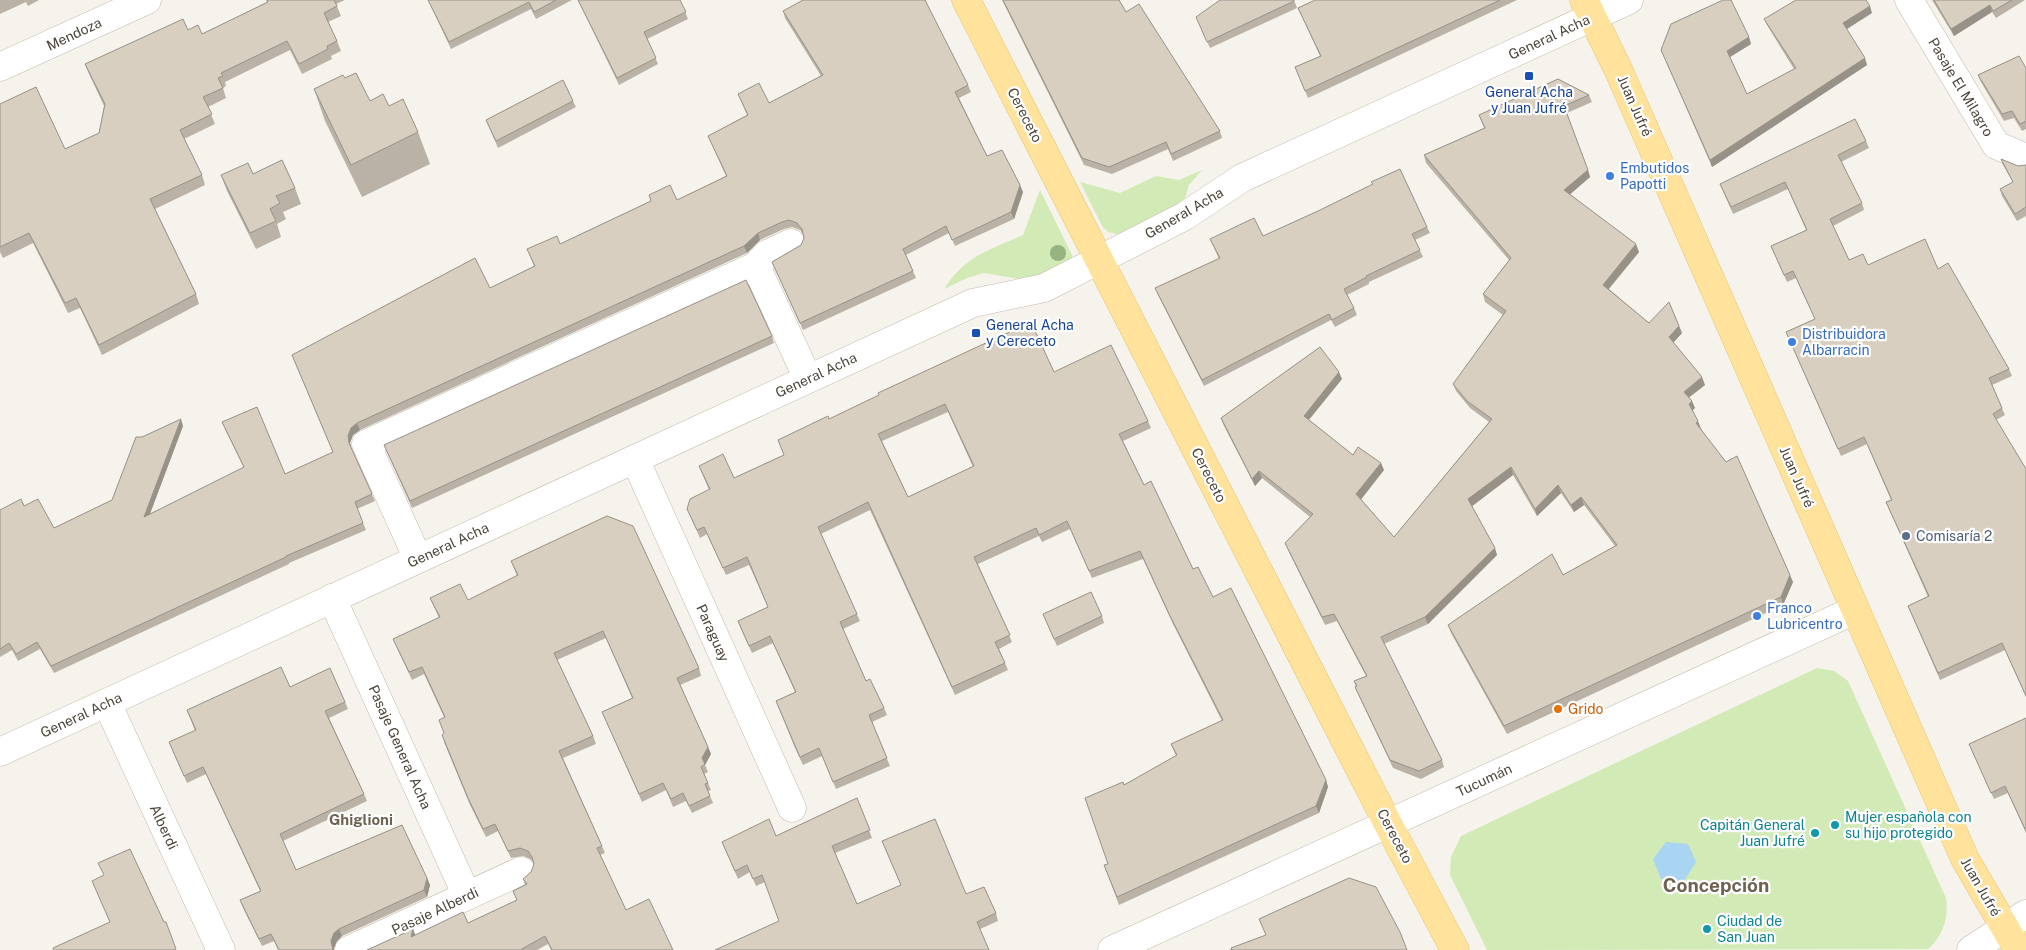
<svg xmlns="http://www.w3.org/2000/svg" width="2026" height="950" font-family="'Public Sans',sans-serif">
	<style>
		.green { fill: #d2eab5 }
		.water { fill: #a9d4f2 }
		.lines { fill: none; stroke-linecap: round; stroke-linejoin: round }
		.minor-casing { stroke: #c2bbae; stroke-width: 29 }
		.major-casing { stroke: #e6c16a; stroke-width: 29 }
		.minor { stroke: #fff; stroke-width: 28 }
		.major { stroke: #ffe39c; stroke-width: 28 }
		.tree { fill: #97b381 }
		.wall { fill: #bab2a6; fill-rule: evenodd }
		.shaded-wall { fill: #979187 }
		.building { fill: #d8cfc1; stroke: #979187; fill-rule: evenodd }
		.transit-dot { fill: #1a4fb4; stroke: #fff; stroke-width: 2 }
		.shop-dot { fill: #3f7fe0; stroke: #fff; stroke-width: 2 }
		.service-dot { fill: #5c6f8a; stroke: #fff; stroke-width: 2 }
		.food-dot { fill: #e8710a; stroke: #fff; stroke-width: 2 }
		.culture-dot { fill: #0f9aa8; stroke: #fff; stroke-width: 2 }
		.labels { text-anchor: middle; dominant-baseline: central; stroke-width: 4.5; stroke-linejoin: round; paint-order: stroke }
		.street-label { font-size: 14px; fill: #4b4439; stroke: #fff }
		.transit-label { font-size: 14px; fill: #164399; stroke: #fff }
		.shop-label { font-size: 14px; fill: #366cbe; stroke: #fff; text-anchor: start }
		.service-label { font-size: 14px; fill: #4e5e75; stroke: #fff; text-anchor: start }
		.food-label { font-size: 14px; fill: #c56008; stroke: #fff; text-anchor: start }
		.culture-label { font-size: 14px; fill: #0d838f; stroke: #fff; text-anchor: start }
		.neighbourhood-label { font-size: 15px; font-weight: bold; fill: #6e6250; stroke: #fff }
		.district-label { font-size: 19px; font-weight: bold; fill: #6e6250; stroke: #fff }
	</style>
	<rect width="100%" height="100%" fill="#f6f3ec"/>
	<g class="green">
		<polygon points="1202,170 1189,185 1184,201 1121,235 1108,232 1102,226 1080,182 1120,193 1156,176 1179,180"/>
		<path d="M1040,190L1072,255V259L1032,278L1020,279L984,273L967,278L944,289C965,256 989,250 1023,235Z"/>
		<path d="M1817,668L1834,671L1848,681L1946,898C1949,918 1943,936 1928,949L1487,950L1450,875L1451,857L1461,836Z"/>
	</g>
	<polygon class="water" points="1666,842 1688,844 1696,862 1684,881 1661,879 1653,859"/>
	<g class="lines">
		<g class="minor-casing">
			<g id="minor">
				<polyline points="1909,0 1996,145 2026,158"/>
				<polyline points="0,67 147,0"/>
				<polyline points="756,266 808,379"/>
				<polyline points="635,459 792,808"/>
				<polyline points="418,559 366,444 756,266 767,254 791,243"/>
				<polyline points="332,598 467,896"/>
				<polyline points="107,703 221,950"/>
				<polyline points="0,752 973,303 1044,288 1185,216 1242,178 1629,0"/>
				<polyline points="349,950 521,871"/>
				<polyline points="1112,950 1855,610"/>
				<polyline points="1971,950 2026,914"/>
			</g>
		</g>
		<g class="major-casing">
			<g id="major">
				<polyline points="966,0 1388,824 1455,950"/>
				<polyline points="1584,0 1618,69 1965,859 2018,950"/>
			</g>
		</g>
		<use href="#minor" class="minor"/>
		<use href="#major" class="major"/>
	</g>
	<circle class="tree" cx="1058" cy="253" r="8"/>
	<g class="wall">
		<polygon points="0,0 39,0 28,6 26,2 0,14"/>
		<polygon points="266,0 345,0 336,4 341,16 328,22 337,41 341,51 331,56 332,59 302,74 290,50 225,82 226,86 223,88 226,98 208,107 215,124 184,139 202,175 205,185 155,209 196,294 199,304 102,355 80,308 68,313 33,243 3,258 0,252 0,104 65,149 99,133 104,106 89,74 85,64 188,30 202,34 267,2"/>
		<polygon points="428,0 572,0 536,19 531,9 451,49"/>
		<polygon points="578,0 680,0 688,19 647,39 658,64 619,85"/>
		<polygon points="1002,0 1119,0 1126,12 1220,131 1222,138 1173,161 1168,149 1112,174 1084,165"/>
		<polygon points="1294,0 1297,8 1210,48 1196,17"/>
		<polygon points="1315,0 1517,0 1308,98 1295,67 1320,56 1298,8"/>
		<polygon points="1932,0 2025,0 1996,18 1992,12 1954,36"/>
		<polygon points="783,11 968,85 971,92 959,98 987,156 1023,192 1014,219 955,246 949,233 906,255 916,278 803,330 772,262 801,245 804,238 803,234 800,230 792,227 784,229 760,240 747,253 360,430 353,435 350,443 351,448 375,501 357,509 366,530 289,563 289,564 54,673 40,649 18,661 12,650 0,657 0,510 24,506 54,528 112,500 183,426 150,514 244,468 225,429 222,422 285,474 333,452 292,355 490,288 534,266 527,249 560,244 651,201 649,195 677,200 726,176 708,136 747,115 738,94 769,103 821,76 785,18"/>
		<polygon points="1872,13 1847,29 1867,65 1712,167 1661,50 1749,37 1751,44 1730,57 1747,94 1794,69 1767,25 1764,19"/>
		<polygon points="2026,68 2026,129 2022,131 2014,118 2004,121 1981,82 1978,75"/>
		<polygon points="345,78 370,101 389,106 418,132 430,164 362,197 325,121 314,89"/>
		<polygon points="1589,95 1592,102 1567,113 1590,177 1570,194 1639,252 1609,289 1649,323 1679,326 1682,333 1673,343 1705,385 1689,397 1695,408 1692,410 1701,429 1793,582 1783,605 1507,734 1451,633 1448,625 1563,575 1615,546 1584,505 1574,512 1561,493 1537,516 1513,475 1472,506 1497,555 1428,624 1384,644 1442,760 1444,767 1421,779 1393,768 1358,694 1355,687 1356,687 1354,681 1366,676 1337,621 1325,625 1288,550 1285,543 1310,517 1262,478 1255,486 1224,426 1221,418 1342,379 1309,420 1353,455 1384,470 1361,499 1394,537 1489,422 1470,408 1456,391 1453,384 1503,315 1485,302 1483,294 1509,260 1426,163 1424,155 1484,128 1479,115"/>
		<polygon points="573,101 576,107 498,148 486,120"/>
		<polygon points="1866,141 1869,148 1841,162 1862,203 1864,210 1833,226 1849,260 1868,265 1938,269 2009,369 2012,376 1992,385 2005,415 1996,420 2026,469 2026,697 2005,650 1940,680 1908,606 1928,597 1889,509 1886,502 1891,500 1867,444 1841,456 1786,332 1815,319 1796,278 1787,282 1771,246 1806,230 1788,189 1733,214 1720,184"/>
		<polygon points="2001,159 2018,166 2026,165 2026,216 2017,221 2002,196 2000,189 2013,182 2003,165"/>
		<polygon points="221,175 295,188 301,204 283,212 286,219 277,224 281,237 256,249 227,191"/>
		<polygon points="1427,227 1430,233 1415,240 1423,257 1369,282 1369,284 1347,295 1354,308 1357,315 1335,327 1331,320 1204,386 1158,295 1155,288 1219,259 1210,239"/>
		<polygon points="772,336 774,343 412,508 384,445"/>
		<path d="M1054,372L1148,421L1151,428L1123,441L1144,485L1193,569L1213,597L1326,780L1328,787L1319,813L1119,905L1104,865L1108,864L1124,785L1176,756L1171,744L1222,721L1173,624L1143,559L1092,578L1070,529L1042,542L1039,536L978,564L1012,642L999,649L1008,670L955,695L870,510L821,534L860,621L843,629L866,681L884,708L887,715L872,722L890,766L836,789L822,756L803,765L795,748L776,701L795,692L773,643L752,653L741,629L738,621L768,607L749,565L726,575L707,534L700,538L687,509L709,490L699,466L734,478L784,455L778,440L829,419ZM948,412L973,467L908,497L882,441Z"/>
		<polygon points="511,561 699,668 701,676 680,685 711,754 705,765 708,772 704,774 711,790 708,791 713,803 692,813 686,801 673,807 666,790 642,802 602,712 632,698 606,638 557,660 593,736 596,744 563,758 602,846 605,853 600,855 626,910 673,950 551,950 548,944 537,950 367,950 413,929 415,935 468,923 517,900 513,891 525,885 523,879 531,872 534,864 533,862 530,859 523,856 511,858 498,831 486,837 470,805 444,742 444,717 424,674 412,680 396,646 393,639 439,618 430,598 468,600 517,576"/>
		<polygon points="1043,614 1102,616 1104,623 1057,646"/>
		<polygon points="290,687 345,702 348,709 329,718 364,794 367,801 283,841 296,870 427,878 430,885 427,897 342,936 337,941 334,948 334,950 278,950 274,941 262,946 243,908 240,900 260,891 206,774 187,783 169,742 195,731 187,710"/>
		<polygon points="2026,718 2026,833 2008,793 1994,799 1969,744"/>
		<polygon points="857,798 872,838 835,853 857,904 901,885 882,841 996,913 998,921 980,929 779,921 765,882 756,886 750,872 738,879 722,842 776,836"/>
	</g>
	<g class="shaded-wall">
		<polygon points="1990,5 1992,12 1954,36 1951,29"/>
		<polygon points="1870,6 1872,13 1845,30 1843,23"/>
		<polygon points="1749,37 1751,44 1730,57 1727,51"/>
		<polygon points="1865,58 1867,65 1712,167 1710,160"/>
		<polygon points="1588,170 1590,177 1567,197 1564,190"/>
		<polygon points="1020,185 1023,192 1014,219 1011,212"/>
		<polygon points="758,233 760,240 747,253 744,246"/>
		<polygon points="1636,244 1639,252 1606,292 1603,285"/>
		<polygon points="1679,326 1682,333 1671,345 1669,337"/>
		<polygon points="1339,372 1342,379 1306,423 1304,416"/>
		<polygon points="1702,377 1705,385 1687,399 1684,392"/>
		<polygon points="1692,401 1695,408 1692,411 1689,404"/>
		<polygon points="181,419 183,426 146,524 144,517"/>
		<polygon points="1698,421 1701,429 1699,430 1696,423"/>
		<polygon points="357,423 360,430 353,435 350,443 352,450 349,443 348,436 351,428"/>
		<polygon points="1381,463 1384,470 1359,502 1356,494"/>
		<polygon points="1511,467 1513,475 1471,507 1468,499"/>
		<polygon points="1259,471 1262,478 1255,486 1252,479"/>
		<polygon points="1558,485 1561,493 1537,516 1535,509"/>
		<polygon points="1581,497 1584,505 1574,512 1571,505"/>
		<polygon points="1495,548 1497,555 1428,624 1425,617"/>
		<polygon points="1790,575 1793,582 1783,605 1781,597"/>
		<polygon points="708,747 711,754 705,765 702,758"/>
		<polygon points="1326,780 1328,787 1319,813 1316,806"/>
		<polygon points="427,878 430,885 427,897 424,890"/>
		<polygon points="339,929 342,936 337,941 334,948 334,950 333,950 331,941 334,933"/>
		<polygon points="413,929 416,937 411,937"/>
	</g>
	<g class="building">
		<polygon points="267,0 334,0 337,6 324,13 337,41 327,46 328,49 299,64 287,41 221,73 223,76 218,78 223,88 203,97 212,114 180,130 202,175 150,199 196,294 99,345 76,298 65,303 29,233 0,247 0,104 36,87 65,149 99,133 105,104 85,64 183,19 188,30 198,25 202,34 268,2"/>
		<polygon points="428,0 556,0 534,12 529,2 449,42"/>
		<polygon points="578,0 680,0 686,12 644,32 656,58 617,78"/>
		<polygon points="803,0 925,0 968,85 955,92 987,156 1002,150 1020,185 1011,212 952,240 946,226 903,249 913,271 800,323 772,262 801,245 804,238 802,229 797,223 789,220 782,222 758,233 744,246 357,423 351,428 348,436 349,443 372,494 355,502 363,523 286,556 286,557 51,666 37,642 16,654 9,643 0,649 0,510 21,499 24,506 38,499 54,528 112,500 136,437 142,437 181,419 144,517 244,467 222,422 257,407 285,474 333,452 292,355 475,258 490,288 535,266 527,249 557,236 560,244 651,201 649,195 670,185 677,200 727,176 708,136 748,115 738,94 759,83 769,103 823,75 783,11"/>
		<polygon points="1003,0 1119,0 1126,12 1139,4 1220,131 1171,154 1166,142 1109,167 1082,158"/>
		<polygon points="1220,0 1294,0 1294,1 1207,42 1196,17"/>
		<polygon points="1315,0 1500,0 1305,91 1295,67 1321,56 1298,8"/>
		<polygon points="1723,0 1731,0 1749,37 1727,51 1747,94 1796,68 1764,19 1796,0 1866,0 1870,6 1843,23 1865,58 1710,160 1661,50 1671,24"/>
		<polygon points="1934,0 2012,0 1993,11 1990,5 1951,29"/>
		<polygon points="2019,56 2026,68 2026,121 2020,124 2012,111 2002,114 1978,75"/>
		<polygon points="356,73 370,101 383,94 389,106 403,99 418,132 351,165 314,89 343,75 345,78"/>
		<polygon points="1558,79 1589,95 1564,106 1588,170 1564,190 1636,244 1603,285 1649,323 1669,302 1679,326 1669,337 1702,377 1684,392 1692,401 1689,404 1698,421 1696,423 1726,462 1737,456 1790,575 1781,597 1504,726 1448,625 1552,554 1563,575 1617,545 1581,497 1571,505 1558,485 1535,509 1511,467 1468,499 1495,548 1425,617 1381,637 1442,760 1419,771 1390,760 1355,687 1357,686 1354,681 1367,676 1334,614 1322,617 1285,543 1313,514 1259,471 1252,479 1221,418 1320,347 1339,372 1304,416 1353,455 1358,447 1381,463 1356,494 1394,537 1492,419 1467,401 1453,384 1506,311 1483,294 1511,258 1424,155 1485,128 1479,115"/>
		<polygon points="563,80 573,101 496,141 486,120"/>
		<polygon points="1855,119 1866,141 1838,155 1862,203 1830,219 1849,260 1863,254 1868,265 1925,239 1938,269 1948,263 2009,369 1989,378 2002,408 1993,414 2026,469 2026,696 2002,643 1938,673 1908,606 1929,596 1886,502 1892,500 1864,437 1838,449 1786,332 1815,319 1793,271 1784,275 1771,246 1807,230 1785,182 1731,207 1720,184"/>
		<polygon points="2001,159 2018,166 2026,165 2026,207 2015,214 2000,189 2013,182"/>
		<polygon points="282,160 295,188 276,196 280,203 270,209 276,221 250,233 221,175 248,163 253,174"/>
		<polygon points="1400,169 1427,227 1412,234 1420,250 1366,276 1367,277 1344,289 1354,308 1332,320 1329,314 1202,380 1155,288 1220,258 1210,239 1254,218 1263,236 1318,211 1373,184 1371,182"/>
		<polygon points="746,280 772,336 410,501 384,445"/>
		<path d="M1031,322L1054,372L1111,345L1148,421L1119,434L1144,485L1151,481L1193,569L1198,567L1213,597L1231,588L1326,780L1316,806L1117,897L1104,865L1108,864L1085,798L1123,782L1124,785L1177,755L1171,744L1223,720L1170,616L1140,551L1089,571L1067,521L1039,535L1036,528L974,557L1010,635L995,642L1005,663L952,687L868,502L818,527L857,614L840,622L866,681L870,679L884,708L869,715L887,758L833,782L819,748L800,757L793,741L776,701L796,692L770,636L749,646L738,621L768,607L747,557L723,568L704,527L697,530L687,509L690,499L710,489L699,466L723,454L734,478L784,455L778,440L828,416L829,419L879,395L878,393ZM945,404L974,466L908,497L878,434Z"/>
		<polygon points="607,516 633,526 699,668 677,678 708,747 702,758 705,764 701,767 708,783 705,784 710,796 689,806 683,793 671,799 663,783 639,794 602,712 633,698 603,631 554,653 593,736 559,751 602,846 597,848 626,910 649,899 673,950 552,950 545,936 520,950 367,950 413,929 411,937 463,912 468,923 517,900 513,891 527,884 523,879 531,872 534,864 532,857 528,851 520,848 508,851 495,824 483,829 468,798 442,735 444,733 439,720 445,717 422,667 409,672 393,639 440,617 430,598 460,584 468,600 518,575 511,561"/>
		<polygon points="1091,592 1102,616 1054,639 1043,614"/>
		<polygon points="281,667 290,687 330,668 345,702 325,711 364,794 280,834 296,870 402,825 427,878 424,890 339,929 334,933 331,941 333,950 279,950 271,934 259,939 240,900 261,891 203,767 184,776 169,742 196,730 187,710"/>
		<polygon points="2026,718 2026,831 2005,786 1991,793 1969,744"/>
		<polygon points="857,798 870,830 832,846 857,904 901,885 882,841 935,819 966,894 984,887 996,913 977,922 989,950 715,950 779,921 762,875 753,879 747,865 735,871 722,842 769,819 776,836"/>
		<polygon points="130,849 164,922 166,922 176,949 172,950 54,950 53,948 110,922 92,881 104,875 98,863"/>
		<polygon points="1349,878 1376,887 1400,932 1407,950 1230,950 1232,949 1231,948 1266,935 1259,919"/>
	</g>
	<g class="transit-dot">
		<rect x="1524" y="71" width="10" height="10" rx="2.5"/>
		<rect x="971" y="328" width="10" height="10" rx="2.5"/>
	</g>
	<g class="shop-dot">
		<circle cx="1610" cy="176" r="5"/>
		<circle cx="1792" cy="342" r="5"/>
		<circle cx="1757" cy="616" r="5"/>
	</g>
	<circle class="service-dot" cx="1906" cy="536" r="5"/>
	<circle class="food-dot" cx="1558" cy="709" r="5"/>
	<g class="culture-dot">
		<circle cx="1835" cy="825" r="5"/>
		<circle cx="1815" cy="833" r="5"/>
		<circle cx="1707" cy="929" r="5"/>
	</g>
	<g class="labels">
		<g class="street-label">
			<text transform="translate(74 34) rotate(-25)">Mendoza</text>
			<text transform="translate(1549 37) rotate(-25)">General Acha</text>
			<text transform="translate(1961 87) rotate(59)">Pasaje El Milagro</text>
			<text transform="translate(1635 106) rotate(66)">Juan Jufré</text>
			<text transform="translate(1025 115) rotate(63)">Cereceto</text>
			<text transform="translate(1184 213) rotate(-30)">General Acha</text>
			<text transform="translate(816 375) rotate(-25)">General Acha</text>
			<text transform="translate(1209 475) rotate(63)">Cereceto</text>
			<text transform="translate(1797 477) rotate(66)">Juan Jufré</text>
			<text transform="translate(448 545) rotate(-25)">General Acha</text>
			<text transform="translate(713 633) rotate(66)">Paraguay</text>
			<text transform="translate(81 715) rotate(-25)">General Acha</text>
			<text transform="translate(400 747) rotate(66)">Pasaje General Acha</text>
			<text transform="translate(1484 780) rotate(-25)">Tucumán</text>
			<text transform="translate(164 827) rotate(65)">Alberdi</text>
			<text transform="translate(1395 836) rotate(62)">Cereceto</text>
			<text transform="translate(1981 887) rotate(60)">Juan Jufré</text>
			<text transform="translate(435 911) rotate(-25)">Pasaje Alberdi</text>
		</g>
		<g class="transit-label">
			<text x="1529" y="92">General Acha<tspan x="1529" dy="16">y Juan Jufré</tspan></text>
			<text x="986" y="325" text-anchor="start">General Acha<tspan x="986" dy="16">y Cereceto</tspan></text>
		</g>
		<g class="shop-label">
			<text x="1620" y="168">Embutidos<tspan x="1620" dy="16">Papotti</tspan></text>
			<text x="1802" y="334">Distribuidora<tspan x="1802" dy="16">Albarracin</tspan></text>
			<text x="1767" y="608">Franco<tspan x="1767" dy="16">Lubricentro</tspan></text>
		</g>
		<g class="service-label">
			<text x="1916" y="536">Comisaría 2</text>
		</g>
		<g class="food-label">
			<text x="1568" y="709">Grido</text>
		</g>
		<g class="culture-label">
			<text x="1845" y="817">Mujer española con<tspan x="1845" dy="16">su hijo protegido</tspan></text>
			<text x="1805" y="825" text-anchor="end">Capitán General<tspan x="1805" dy="16">Juan Jufré</tspan></text>
			<text x="1717" y="921">Ciudad de<tspan x="1717" dy="16">San Juan</tspan></text>
		</g>
		<g class="neighbourhood-label">
			<text x="361" y="819">Ghiglioni</text>
		</g>
		<g class="district-label">
			<text x="1716" y="885">Concepción</text>
		</g>
	</g>
</svg>
